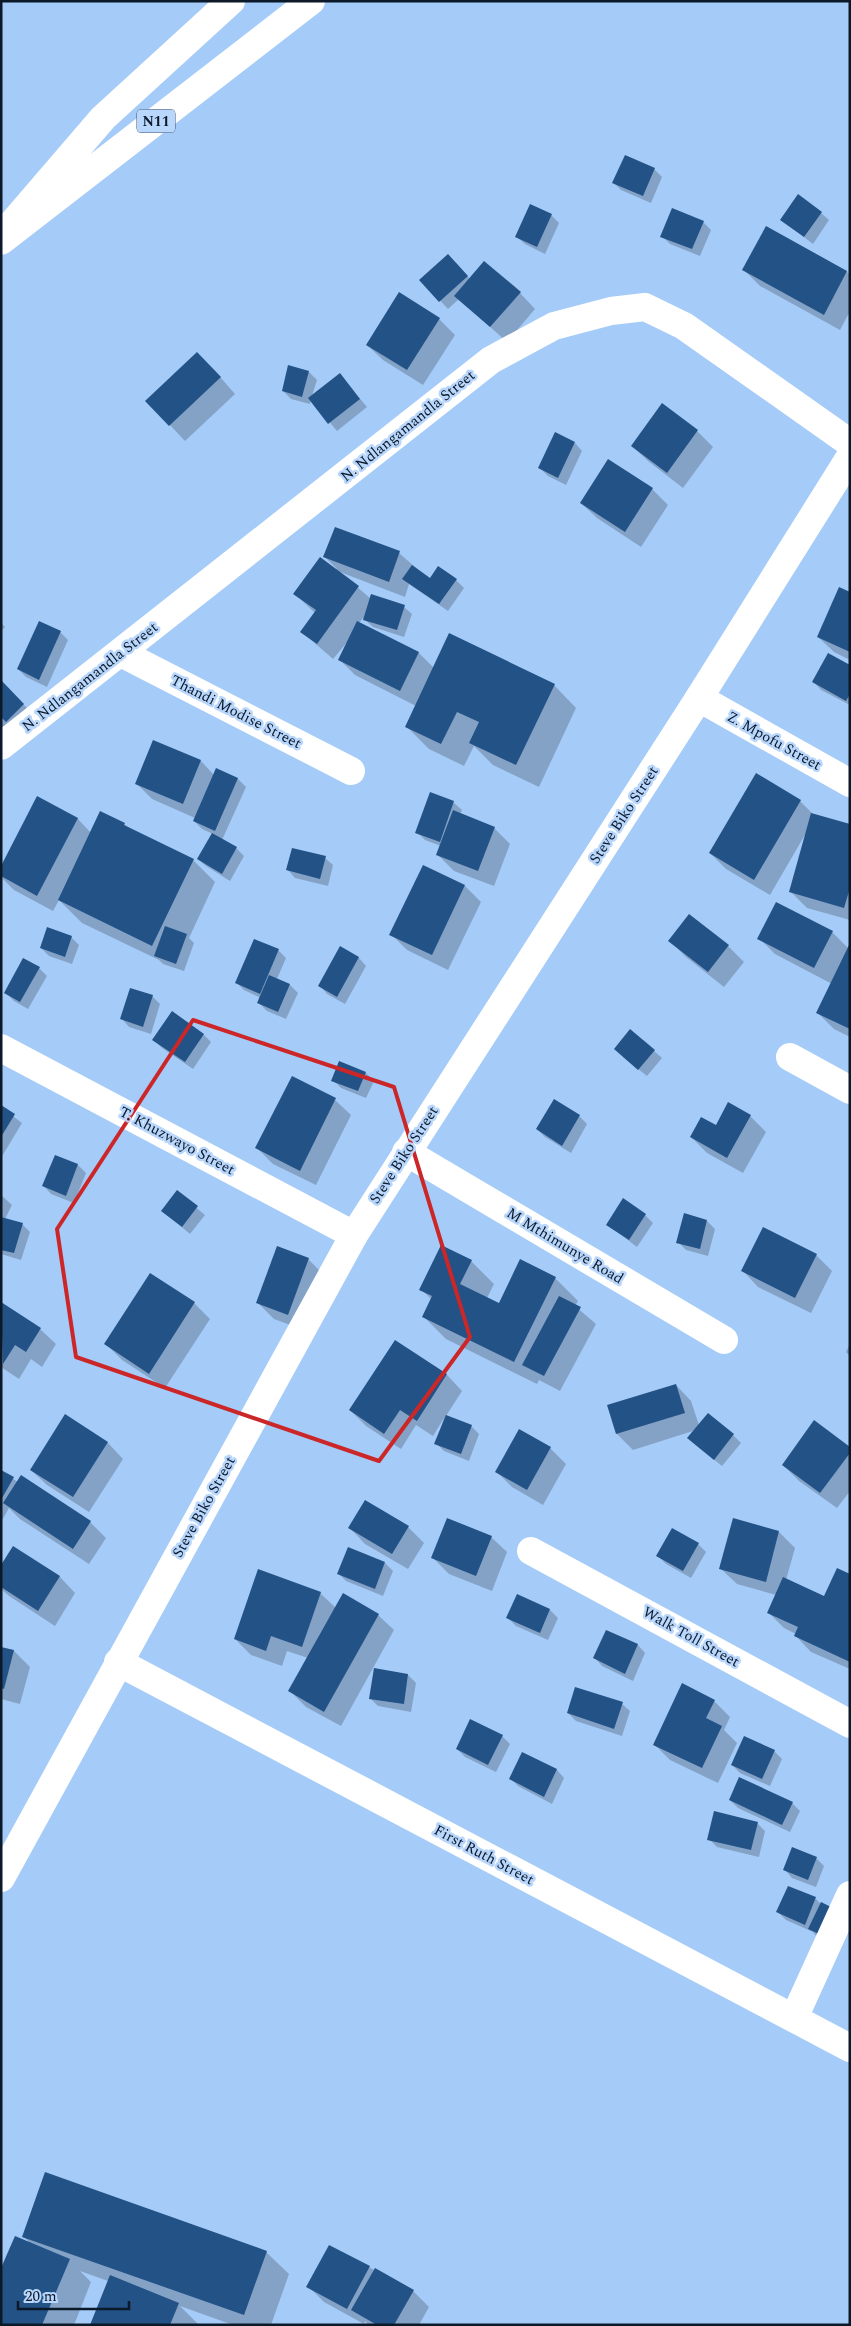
<svg xmlns="http://www.w3.org/2000/svg" width="851" height="2326" font-family="Spectral,serif">
	<style>
		.shadow { fill: #0003 }
		.building { fill: #225286 }
		.lines { fill: none; stroke-linecap: round; stroke-linejoin: round }
		.minor { stroke: #fff; stroke-width: 28 }
		.highway { stroke: #fff; stroke-width: 28 }
		.marked { fill: none; stroke: #cc2728; stroke-width: 4; stroke-linejoin: round }
		.labels { text-anchor: middle; dominant-baseline: central; stroke-width: 5; stroke-linejoin: round; paint-order: stroke }
		.shield { fill: #b9d7fc; stroke: #3f5268; stroke-width: 1 }
		.shield-label { font-size: 14px; font-weight: bold; fill: #0b1929 }
		.street-label { font-size: 15px; fill: #0b1929; stroke: #b9d7fc }
	</style>
	<rect width="100%" height="100%" fill="#a5cbf8"/>
	<g class="shadow">
		<polygon points="654,169 662,177 651,203 621,190 613,182"/>
		<polygon points="821,213 829,220 813,244 782,220"/>
		<polygon points="551,215 559,223 545,254 525,244 517,237"/>
		<polygon points="703,222 711,230 700,256 670,244 662,236"/>
		<polygon points="456,263 470,279 520,293 535,309 507,342 459,299 448,309 421,280"/>
		<polygon points="744,270 847,272 850,275 850,311 840,330 760,286"/>
		<polygon points="439,319 455,335 423,385 383,360 367,345"/>
		<polygon points="213,369 235,394 185,441 170,425"/>
		<polygon points="309,372 317,380 312,396 340,375 367,407 337,431 311,400 310,404 291,399 283,391"/>
		<polygon points="697,431 713,447 683,488 648,461 632,446"/>
		<polygon points="575,443 582,451 566,485 548,476 540,468"/>
		<polygon points="608,460 652,489 668,505 641,547 597,518 581,503"/>
		<polygon points="399,553 430,580 456,580 464,588 448,611 409,584 405,597 340,572 371,599 404,607 412,614 404,637 373,627 363,618 359,623 419,653 434,668 554,685 576,708 539,787 493,765 474,746 464,766 429,749 406,726 416,706 355,675 339,659 349,640 333,659 302,632 315,613 295,594 337,569 325,557"/>
		<polygon points="850,593 850,660 834,652 818,637"/>
		<polygon points="1,623 5,627 1,631"/>
		<polygon points="60,632 68,640 47,687 26,677 18,669"/>
		<polygon points="850,666 850,705 821,690 814,682"/>
		<polygon points="1,682 39,720 1,745"/>
		<polygon points="153,742 201,761 214,775 217,769 238,779 246,787 222,840 236,848 244,856 230,881 206,866 198,859 213,834 202,829 194,821 195,818 152,799 136,783"/>
		<polygon points="431,794 454,803 462,810 460,814 494,828 510,844 494,886 454,871 438,855 441,846 425,840 417,832"/>
		<polygon points="38,798 78,819 91,833 124,824 130,829 193,860 215,882 189,938 194,943 184,971 163,964 159,960 82,923 59,900 53,911 14,890 1,877 1,869"/>
		<polygon points="800,801 815,816 850,826 850,920 807,908 791,892 806,833 770,895 726,869 710,853"/>
		<polygon points="325,858 333,865 328,886 295,878 288,870"/>
		<polygon points="423,866 465,886 481,902 448,970 407,950 391,934"/>
		<polygon points="832,932 848,948 850,945 850,1037 834,1029 818,1013 832,984 775,954 759,938"/>
		<polygon points="71,937 79,945 72,964 49,956 41,948"/>
		<polygon points="670,941 728,946 744,962 724,987 686,957"/>
		<polygon points="341,948 359,958 366,966 345,1004 327,994 320,986"/>
		<polygon points="278,950 286,958 277,979 290,985 298,993 286,1019 267,1011 259,1003 261,998 244,990 236,982"/>
		<polygon points="39,968 47,976 28,1009 14,1001 6,993"/>
		<polygon points="152,996 160,1004 151,1034 129,1027 122,1019"/>
		<polygon points="203,1034 211,1042 193,1069 162,1048 154,1040"/>
		<polygon points="654,1051 662,1058 647,1076 623,1057"/>
		<polygon points="366,1073 374,1081 366,1098 341,1088 333,1080"/>
		<polygon points="335,1100 351,1115 316,1185 273,1164 257,1148"/>
		<polygon points="554,1101 579,1116 587,1124 571,1153 545,1137 537,1129"/>
		<polygon points="1,1107 22,1123 1,1158"/>
		<polygon points="750,1116 766,1132 743,1173 707,1153 691,1137"/>
		<polygon points="55,1156 78,1165 86,1173 74,1203 51,1194 44,1186"/>
		<polygon points="177,1192 205,1215 190,1234 163,1211"/>
		<polygon points="1,1195 12,1205 5,1219 22,1224 30,1232 21,1260 1,1254"/>
		<polygon points="645,1215 653,1223 637,1247 607,1224"/>
		<polygon points="707,1221 715,1229 708,1256 686,1250 678,1242"/>
		<polygon points="816,1255 832,1271 811,1313 758,1287 743,1271"/>
		<polygon points="308,1259 324,1275 304,1330 274,1319 258,1303"/>
		<polygon points="471,1261 494,1284 487,1298 499,1304 555,1278 578,1301 575,1306 596,1324 560,1391 539,1380 537,1384 446,1339 424,1317 432,1300 421,1289"/>
		<polygon points="1,1303 40,1329 56,1344 42,1367 31,1359 19,1379 1,1367"/>
		<polygon points="194,1303 210,1319 165,1388 122,1360 106,1344"/>
		<polygon points="395,1342 447,1375 462,1391 446,1416 471,1426 479,1434 469,1461 444,1451 436,1443 444,1418 433,1436 416,1425 401,1449 366,1426 350,1410"/>
		<polygon points="850,1344 850,1356 846,1352"/>
		<polygon points="676,1385 691,1401 699,1425 733,1435 741,1443 722,1466 697,1446 696,1430 633,1450 617,1434 608,1406"/>
		<polygon points="65,1416 108,1443 123,1459 89,1512 47,1485 31,1470"/>
		<polygon points="550,1448 566,1464 543,1505 512,1487 496,1471"/>
		<polygon points="850,1448 850,1491 837,1508 799,1481 783,1465"/>
		<polygon points="1,1471 18,1482 90,1522 106,1538 89,1564 20,1519 9,1508 1,1522"/>
		<polygon points="408,1527 424,1543 408,1569 365,1544 350,1528"/>
		<polygon points="779,1532 795,1548 786,1580 825,1597 850,1575 850,1669 811,1652 796,1636 796,1634 784,1628 768,1612 776,1595 737,1584 721,1569"/>
		<polygon points="491,1537 507,1552 492,1591 449,1574 433,1558"/>
		<polygon points="698,1544 706,1552 691,1578 666,1564 658,1556"/>
		<polygon points="13,1548 60,1577 75,1593 55,1626 9,1596 1,1589 1,1568"/>
		<polygon points="385,1563 393,1571 383,1596 346,1581 338,1573"/>
		<polygon points="320,1593 336,1608 378,1615 394,1630 341,1726 306,1707 290,1691 308,1658 287,1651 282,1666 251,1655 235,1639"/>
		<polygon points="550,1610 558,1618 548,1640 516,1626 508,1618"/>
		<polygon points="607,1631 638,1645 645,1653 633,1681 602,1666 595,1658"/>
		<polygon points="1,1648 14,1651 30,1667 20,1704 1,1699"/>
		<polygon points="408,1675 416,1683 411,1712 378,1706 370,1698"/>
		<polygon points="714,1701 730,1717 724,1730 737,1743 718,1783 670,1760 654,1744"/>
		<polygon points="622,1704 630,1711 622,1736 576,1721 568,1713"/>
		<polygon points="502,1736 510,1744 496,1772 465,1757 457,1749"/>
		<polygon points="744,1738 774,1751 782,1759 770,1786 740,1773 732,1765"/>
		<polygon points="522,1754 557,1770 564,1778 552,1804 518,1786 510,1778"/>
		<polygon points="730,1800 792,1803 800,1811 790,1832 738,1808"/>
		<polygon points="757,1823 765,1831 759,1857 717,1847 709,1839"/>
		<polygon points="816,1858 824,1866 816,1887 792,1878 785,1870"/>
		<polygon points="788,1887 816,1899 821,1904 817,1937 813,1932 786,1920 778,1912"/>
		<polygon points="24,2237 266,2252 289,2274 271,2325 233,2325 180,2306 199,2325 91,2325 108,2281 80,2271 91,2282 74,2325 1,2325 31,2244"/>
		<polygon points="330,2246 413,2291 429,2307 419,2325 368,2325 365,2321 364,2324 324,2302 308,2286"/>
	</g>
	<g class="building">
		<polygon points="625,155 655,168 643,196 612,183"/>
		<polygon points="798,194 822,212 804,237 780,220"/>
		<polygon points="530,204 552,214 537,247 515,237"/>
		<polygon points="672,208 704,221 692,249 660,237"/>
		<polygon points="766,226 847,271 824,315 742,270"/>
		<polygon points="448,254 468,276 439,302 419,280"/>
		<polygon points="484,261 521,292 490,327 454,296"/>
		<polygon points="399,292 440,318 407,370 366,345"/>
		<polygon points="197,352 221,377 169,426 145,401"/>
		<polygon points="288,365 309,371 302,397 282,391"/>
		<polygon points="340,373 360,399 328,424 308,398"/>
		<polygon points="662,403 698,430 667,473 631,446"/>
		<polygon points="555,432 575,442 558,478 538,468"/>
		<polygon points="608,459 653,488 625,532 580,503"/>
		<polygon points="335,527 400,551 389,582 323,557"/>
		<polygon points="320,557 359,586 317,644 300,632 316,610 293,594"/>
		<polygon points="412,565 430,578 438,566 457,579 439,604 402,579"/>
		<polygon points="839,587 850,592 850,652 817,637"/>
		<polygon points="371,594 405,605 397,630 363,620"/>
		<polygon points="39,621 61,631 39,680 17,669"/>
		<polygon points="357,621 419,652 400,691 338,660"/>
		<polygon points="449,633 555,684 516,765 469,743 479,722 457,712 441,744 405,727"/>
		<polygon points="828,653 850,665 850,694 846,701 812,682"/>
		<polygon points="1,680 24,704 6,722 1,717"/>
		<polygon points="153,740 201,760 183,804 135,784"/>
		<polygon points="216,768 238,778 215,831 193,821"/>
		<polygon points="756,773 801,800 754,880 709,853"/>
		<polygon points="430,792 454,801 440,842 415,833"/>
		<polygon points="37,796 78,818 37,896 1,876 1,866"/>
		<polygon points="453,810 495,827 478,871 436,855"/>
		<polygon points="100,811 125,823 124,825 194,859 152,946 58,900"/>
		<polygon points="811,813 850,824 850,888 844,908 789,892"/>
		<polygon points="212,833 237,847 222,874 197,859"/>
		<polygon points="292,848 326,856 320,879 286,870"/>
		<polygon points="423,865 465,885 432,955 389,935"/>
		<polygon points="776,902 833,931 814,968 757,939"/>
		<polygon points="689,914 729,945 708,972 668,941"/>
		<polygon points="165,926 187,934 176,964 154,956"/>
		<polygon points="47,927 72,936 65,957 40,948"/>
		<polygon points="254,939 279,949 260,994 235,983"/>
		<polygon points="850,943 850,1029 816,1013"/>
		<polygon points="340,946 359,957 337,997 318,986"/>
		<polygon points="23,958 40,967 20,1002 4,993"/>
		<polygon points="269,975 290,984 278,1012 257,1003"/>
		<polygon points="130,988 153,995 143,1027 120,1019"/>
		<polygon points="172,1011 204,1034 185,1062 152,1040"/>
		<polygon points="630,1029 655,1050 638,1070 614,1049"/>
		<polygon points="339,1061 366,1072 358,1091 331,1081"/>
		<polygon points="292,1076 336,1098 300,1171 255,1148"/>
		<polygon points="554,1099 580,1115 562,1146 536,1129"/>
		<polygon points="728,1102 751,1115 727,1158 690,1137 701,1117 716,1125"/>
		<polygon points="1,1105 15,1114 1,1137"/>
		<polygon points="55,1155 78,1164 66,1196 42,1186"/>
		<polygon points="177,1190 198,1206 182,1227 161,1211"/>
		<polygon points="623,1198 646,1214 629,1240 606,1225"/>
		<polygon points="684,1213 707,1220 700,1249 676,1243"/>
		<polygon points="1,1217 23,1223 14,1253 1,1250"/>
		<polygon points="763,1227 817,1254 795,1298 741,1271"/>
		<polygon points="441,1245 472,1260 460,1284 499,1303 520,1259 556,1277 514,1362 422,1317 432,1296 419,1290"/>
		<polygon points="277,1246 309,1258 288,1315 256,1303"/>
		<polygon points="150,1273 195,1302 149,1374 104,1344"/>
		<polygon points="559,1296 581,1307 544,1376 522,1365"/>
		<polygon points="1,1302 41,1328 26,1352 15,1345 3,1364"/>
		<polygon points="395,1340 447,1374 417,1421 400,1410 384,1434 349,1410"/>
		<polygon points="676,1384 685,1413 616,1434 607,1405"/>
		<polygon points="708,1413 734,1434 714,1460 687,1438"/>
		<polygon points="65,1414 108,1442 73,1497 30,1470"/>
		<polygon points="446,1415 472,1425 461,1454 434,1444"/>
		<polygon points="814,1420 850,1447 850,1453 820,1493 782,1465"/>
		<polygon points="519,1429 551,1447 527,1490 495,1472"/>
		<polygon points="1,1470 14,1477 1,1500"/>
		<polygon points="21,1475 91,1521 73,1549 3,1503"/>
		<polygon points="365,1500 409,1526 392,1554 348,1528"/>
		<polygon points="447,1518 492,1536 476,1576 431,1558"/>
		<polygon points="733,1518 779,1531 766,1582 719,1569"/>
		<polygon points="672,1528 699,1543 683,1571 656,1556"/>
		<polygon points="13,1546 60,1576 38,1611 1,1587 1,1565"/>
		<polygon points="348,1547 385,1562 375,1589 337,1574"/>
		<polygon points="837,1568 850,1574 850,1662 794,1636 798,1627 767,1613 783,1577 824,1596"/>
		<polygon points="258,1569 321,1592 302,1647 271,1636 266,1651 234,1639"/>
		<polygon points="343,1593 379,1614 324,1712 288,1691"/>
		<polygon points="517,1594 550,1609 540,1633 506,1618"/>
		<polygon points="606,1630 638,1644 625,1674 593,1658"/>
		<polygon points="1,1647 14,1650 4,1689 1,1688"/>
		<polygon points="374,1668 408,1674 404,1704 369,1699"/>
		<polygon points="682,1683 715,1700 706,1718 722,1726 702,1768 653,1745"/>
		<polygon points="575,1687 623,1702 614,1729 567,1713"/>
		<polygon points="470,1719 503,1735 488,1765 456,1749"/>
		<polygon points="744,1736 775,1750 762,1779 731,1765"/>
		<polygon points="522,1752 557,1769 544,1797 509,1779"/>
		<polygon points="739,1777 793,1802 782,1825 729,1800"/>
		<polygon points="714,1811 758,1822 751,1850 707,1840"/>
		<polygon points="792,1847 817,1857 808,1880 783,1870"/>
		<polygon points="788,1886 816,1897 805,1925 776,1912"/>
		<polygon points="821,1902 843,1913 830,1939 808,1929"/>
		<polygon points="45,2172 267,2251 244,2315 22,2237"/>
		<polygon points="15,2236 70,2259 42,2325 1,2325 1,2268"/>
		<polygon points="329,2245 370,2266 347,2309 306,2287"/>
		<polygon points="375,2268 414,2290 394,2325 377,2325 351,2310"/>
		<polygon points="110,2275 179,2303 170,2325 90,2325"/>
	</g>
	<g class="lines">
		<g class="minor">
			<polyline points="10,226 103,118 231,1"/>
			<polyline points="121,653 351,771"/>
			<polyline points="699,698 850,783"/>
			<polyline points="1,746 491,360 554,326 611,311 645,307 684,326 850,443"/>
			<polyline points="1,1048 354,1235"/>
			<polyline points="790,1057 850,1090"/>
			<polyline points="406,1152 724,1340"/>
			<polyline points="531,1551 850,1724"/>
			<polyline points="118,1662 850,2048"/>
			<polyline points="1,1878 354,1235 699,698 850,457"/>
			<polyline points="794,2018 850,1895"/>
		</g>
		<polyline class="highway" points="1,241 311,1"/>
	</g>
	<path class="marked" d="M193,1020L394,1087L470,1337L379,1461L76,1357L57,1229Z"/>
	<g class="labels">
		<rect class="shield" x="137" y="109.5" width="38" height="23" rx="4"/>
		<g class="shield-label">
			<text x="156" y="121">N11</text>
		</g>
		<g class="street-label">
			<text transform="translate(408 426) rotate(-39)">N. Ndlangamandla Street</text>
			<text transform="translate(90 677) rotate(-38)">N. Ndlangamandla Street</text>
			<text transform="translate(236 712) rotate(27)">Thandi Modise Street</text>
			<text transform="translate(774 741) rotate(29)">Z. Mpofu Street</text>
			<text transform="translate(624 815) rotate(-57)">Steve Biko Street</text>
			<text transform="translate(177 1141) rotate(28)">T. Khuzwayo Street</text>
			<text transform="translate(404 1155) rotate(-57)">Steve Biko Street</text>
			<text transform="translate(565 1246) rotate(31)">M Mthimunye Road</text>
			<text transform="translate(204 1507) rotate(-61)">Steve Biko Street</text>
			<text transform="translate(691 1637) rotate(29)">Walk Toll Street</text>
			<text transform="translate(484 1855) rotate(28)">First Ruth Street</text>
		</g>
	</g>
	<rect width="851" height="2326" fill="none" stroke="#0b1929" stroke-width="5"/>
	<path d="M18 2301v8h111v-8" fill="none" stroke="#0b1929" stroke-width="2.5"/>
	<text x="25" y="2301" font-size="15" fill="#0b1929" stroke="#b9d7fc" stroke-width="4" paint-order="stroke">20 m</text>
</svg>
